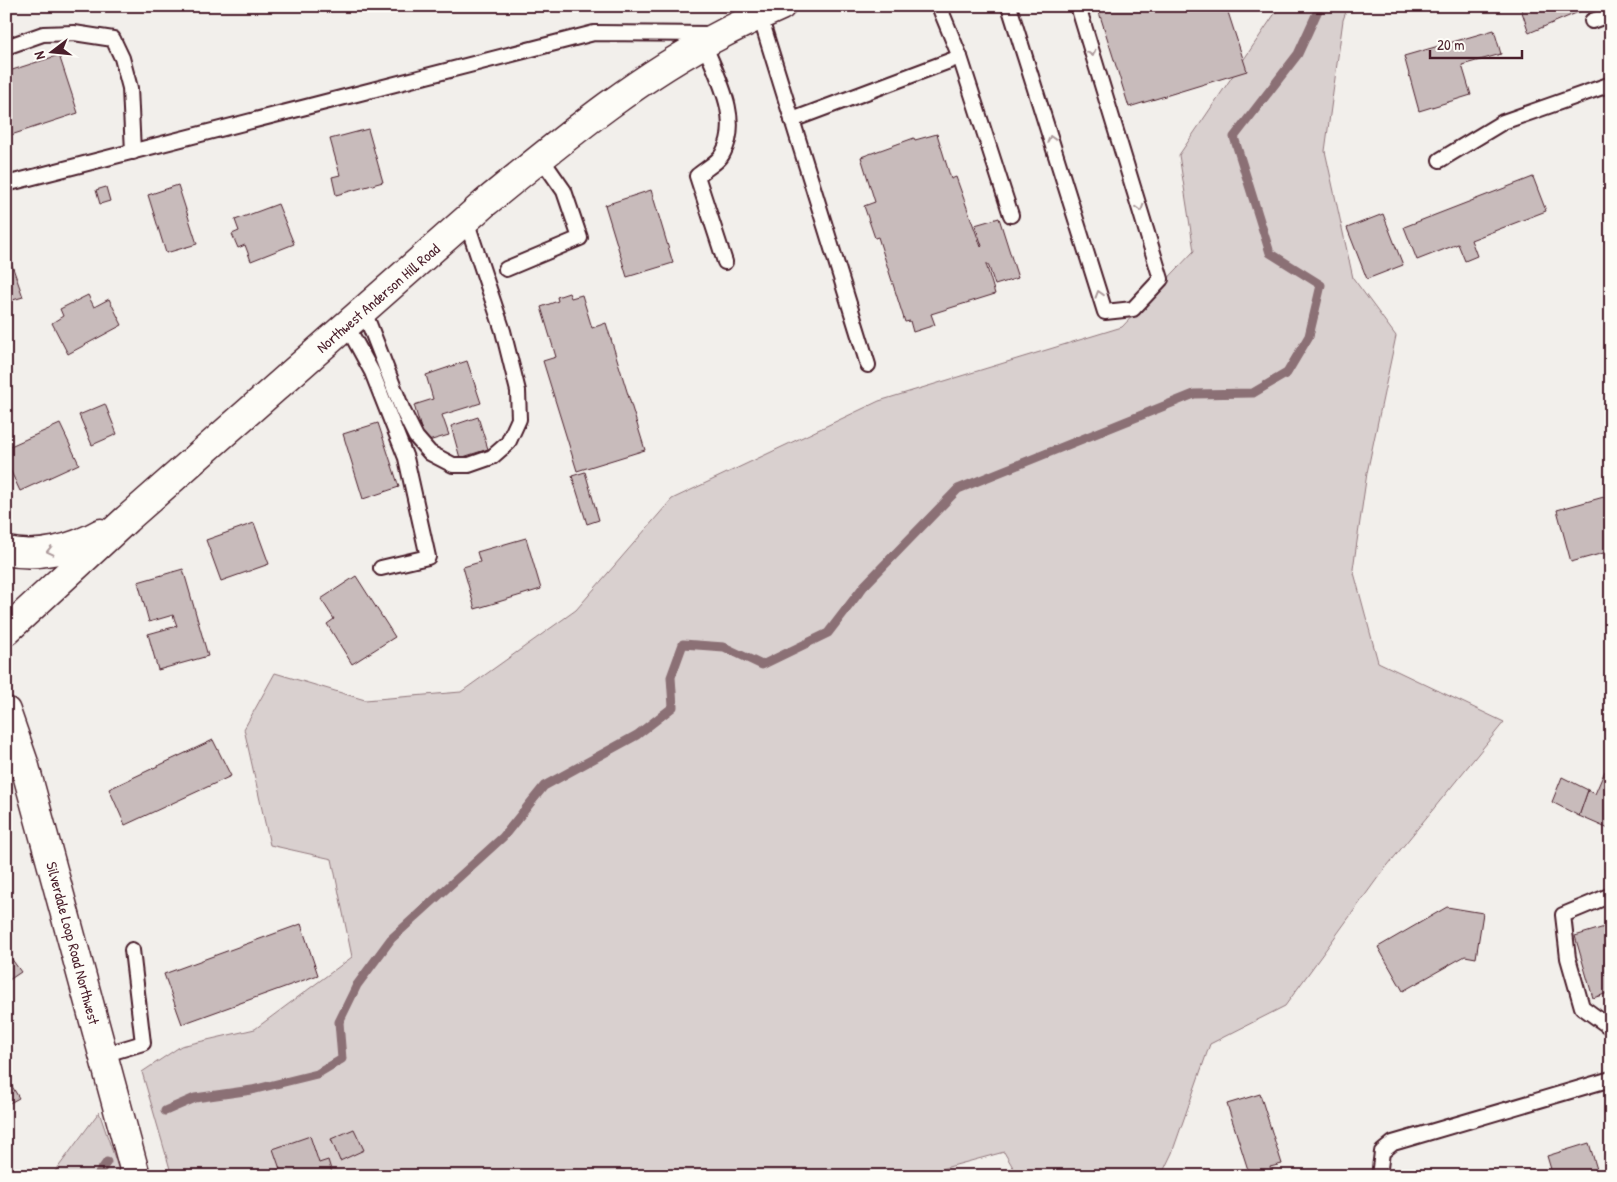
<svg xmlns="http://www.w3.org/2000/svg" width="1617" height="1182" font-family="'Patrick Hand',sans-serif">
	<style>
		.green { fill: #d9d0cf; stroke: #92787d }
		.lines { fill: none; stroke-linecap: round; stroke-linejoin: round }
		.stream { stroke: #8b6f75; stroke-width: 9 }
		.building { fill: #c8bbbb; stroke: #4a1f2b }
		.lane-casing { stroke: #4a1f2b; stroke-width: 18 }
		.street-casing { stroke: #4a1f2b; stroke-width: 31 }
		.secondary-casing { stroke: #4a1f2b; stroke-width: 31 }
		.lane { stroke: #fdfcf7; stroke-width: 14 }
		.street { stroke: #fdfcf7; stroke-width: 28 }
		.secondary { stroke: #fdfcf7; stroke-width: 28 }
		.oneway { stroke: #ac999b }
		.labels { text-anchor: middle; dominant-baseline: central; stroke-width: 4.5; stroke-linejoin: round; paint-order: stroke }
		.street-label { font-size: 15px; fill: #4a1f2b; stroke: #fdfcf7 }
	</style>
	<rect width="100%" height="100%" fill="#f2efeb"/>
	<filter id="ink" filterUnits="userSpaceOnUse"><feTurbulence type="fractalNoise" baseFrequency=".02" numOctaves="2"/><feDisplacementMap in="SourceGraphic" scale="10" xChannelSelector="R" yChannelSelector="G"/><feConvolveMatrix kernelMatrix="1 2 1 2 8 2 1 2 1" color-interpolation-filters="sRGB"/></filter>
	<g filter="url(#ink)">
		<g class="green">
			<polygon points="1280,6 1348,6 1343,20 1325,151 1353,278 1396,336 1367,473 1353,569 1378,662 1504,722 1379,876 1285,1006 1210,1044 1172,1153 1161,1176 1018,1176 1004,1152 926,1173 923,1176 172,1176 142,1072 181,1046 255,1029 352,957 332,859 270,845 244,729 275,673 365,700 461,692 576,610 672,499 879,401 1122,327 1194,251 1179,155"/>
			<polygon points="99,1112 121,1176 52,1176 54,1173"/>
		</g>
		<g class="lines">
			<g class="stream">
				<polyline points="165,1111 195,1098 252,1090 317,1074 342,1059 339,1022 357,985 391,939 503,837 544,786 637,735 673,707 671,677 683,644 724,647 762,665 828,633 864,586 958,489 1194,394 1253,393 1287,373 1309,336 1321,285 1270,253 1234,137 1298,54 1320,6"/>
				<polyline points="97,1176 107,1162"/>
			</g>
		</g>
		<g class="building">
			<polygon points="1097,6 1226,6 1247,71 1129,107"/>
			<polygon points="1520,6 1580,6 1581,11 1529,33"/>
			<polygon points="1494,30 1501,54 1462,65 1471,95 1419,111 1404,56"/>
			<polygon points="59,55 78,113 8,136 6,72"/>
			<polygon points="368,129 383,182 336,195 332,177 340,175 330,139"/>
			<polygon points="937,134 951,179 956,177 981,247 982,246 975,225 999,218 1018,278 995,285 988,264 986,264 995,294 931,314 935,325 913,332 910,321 905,322 878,237 875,238 864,206 875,202 861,157 914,138 915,140"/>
			<polygon points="1533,177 1546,211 1471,240 1477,256 1465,261 1458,244 1417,260 1404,227"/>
			<polygon points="178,185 197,244 166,253 148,195"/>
			<polygon points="106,187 110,201 100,204 96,190"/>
			<polygon points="651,190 673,263 627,277 605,205"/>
			<polygon points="278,204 294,244 251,261 245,245 238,248 232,234 239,231 235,220"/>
			<polygon points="1383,214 1403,265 1367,279 1347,228"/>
			<polygon points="6,248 23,297 6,302"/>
			<polygon points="569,293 571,298 582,295 592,328 606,323 645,450 577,471 543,361 556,357 541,307 558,301 557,297"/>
			<polygon points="88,295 94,307 109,299 122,325 68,354 52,323 63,316 60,309"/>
			<polygon points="467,361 481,403 442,415 449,435 425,442 414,405 433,399 426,375"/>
			<polygon points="105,404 117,434 92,445 79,415"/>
			<polygon points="478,417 488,449 460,458 451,426"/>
			<polygon points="378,423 399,487 363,499 343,434"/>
			<polygon points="60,424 79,464 20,491 6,461 6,448"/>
			<polygon points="585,472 599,520 587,524 572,476"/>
			<polygon points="1611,495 1611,551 1571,562 1557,510"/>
			<polygon points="254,523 269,564 221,581 206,540"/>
			<polygon points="526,538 541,589 475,609 463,567 480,562 477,552"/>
			<polygon points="183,569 208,656 158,670 148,634 177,626 173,615 149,622 138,582"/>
			<polygon points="356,576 395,637 352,664 327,624 334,619 321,599"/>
			<polygon points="213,740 231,776 125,825 109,789"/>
			<polygon points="1605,771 1611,774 1611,830 1579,816 1588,790 1595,794"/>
			<polygon points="1562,777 1588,790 1579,816 1552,802"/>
			<polygon points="1447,907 1483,913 1476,958 1465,956 1403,991 1378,947"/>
			<polygon points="301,924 318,975 182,1024 164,974"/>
			<polygon points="1611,925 1611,992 1593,998 1575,936"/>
			<polygon points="6,951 21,972 6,982"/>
			<polygon points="6,1076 19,1098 6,1105"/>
			<polygon points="1260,1094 1282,1164 1270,1167 1273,1176 1250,1176 1227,1104"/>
			<polygon points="354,1129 364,1150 340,1161 331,1139"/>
			<polygon points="310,1136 319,1163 328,1160 333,1176 271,1176 270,1172 280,1169 273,1149"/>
			<polygon points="1589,1143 1599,1176 1553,1176 1547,1156"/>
		</g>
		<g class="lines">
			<g class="lane-casing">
				<g id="lane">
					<polyline points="939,6 960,57 1011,215"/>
					<polyline points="1009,6 1105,312 1133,309 1161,279 1078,6"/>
					<polyline points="760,16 868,365"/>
					<polyline points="1592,21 1611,14"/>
					<path d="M704,44C717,76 742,119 723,153C719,162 705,169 697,176L725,262"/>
					<polyline points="6,47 43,34 74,33 113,39 122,58 130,88 133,152"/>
					<polyline points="792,120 960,57"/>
					<polyline points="1440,160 1503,122 1611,84"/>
					<polyline points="6,184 594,33 713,34"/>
					<polyline points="506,269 580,238 564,191 541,158"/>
					<polyline points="364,311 403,411 416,437 430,453 453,465 469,465 492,457 508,443 519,419 518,391 503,331 466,220"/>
					<polyline points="347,326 372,372 406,458 428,557 381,568"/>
					<polyline points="1611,895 1563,915 1568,958 1582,1007 1611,1028"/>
					<polyline points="103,1055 143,1043 132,950"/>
					<polyline points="1379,1176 1382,1152 1393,1143 1611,1079"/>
				</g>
			</g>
			<g class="street-casing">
				<polyline id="street" points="6,711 24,763 136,1176"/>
			</g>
			<g class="secondary-casing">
				<g id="secondary">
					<path d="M6,551C38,558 73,549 101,533"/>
					<path d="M6,631L127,519L485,203C560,142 636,78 722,34C741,24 761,15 781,6"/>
				</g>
			</g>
			<use href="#lane" class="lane"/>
			<use href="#street" class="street"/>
			<use href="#secondary" class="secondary"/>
		</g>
		<defs><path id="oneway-chevron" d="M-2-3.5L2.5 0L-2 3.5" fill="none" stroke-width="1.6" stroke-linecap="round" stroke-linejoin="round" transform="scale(1.25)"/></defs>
		<g class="oneway">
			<use href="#oneway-chevron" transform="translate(1092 53) rotate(73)"/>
			<use href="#oneway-chevron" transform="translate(1051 139) rotate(-107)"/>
			<use href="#oneway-chevron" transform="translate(1140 208) rotate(73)"/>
			<use href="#oneway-chevron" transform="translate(1099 294) rotate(-107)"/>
			<use href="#oneway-chevron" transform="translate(50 551) rotate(167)"/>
		</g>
	</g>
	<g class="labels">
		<g class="street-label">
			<text transform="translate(378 298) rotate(-41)">Northwest Anderson Hill Road</text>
			<text transform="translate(73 943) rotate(75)">Silverdale Loop Road Northwest</text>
		</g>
	</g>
	<rect width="1617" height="1182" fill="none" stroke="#fdfcf7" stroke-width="25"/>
	<rect x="12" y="12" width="1592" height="1157" fill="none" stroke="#4a1f2b" stroke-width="2" filter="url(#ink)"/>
	<g transform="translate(52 52) rotate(254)" stroke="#fdfcf7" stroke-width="4" paint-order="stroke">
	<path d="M0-4L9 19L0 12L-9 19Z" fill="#4a1f2b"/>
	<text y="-8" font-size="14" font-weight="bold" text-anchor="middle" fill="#4a1f2b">N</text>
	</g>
	<path d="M1430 50v8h92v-8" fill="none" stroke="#4a1f2b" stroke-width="2.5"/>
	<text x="1437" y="50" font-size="15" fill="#4a1f2b" stroke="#fdfcf7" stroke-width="4" paint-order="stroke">20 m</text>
</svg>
